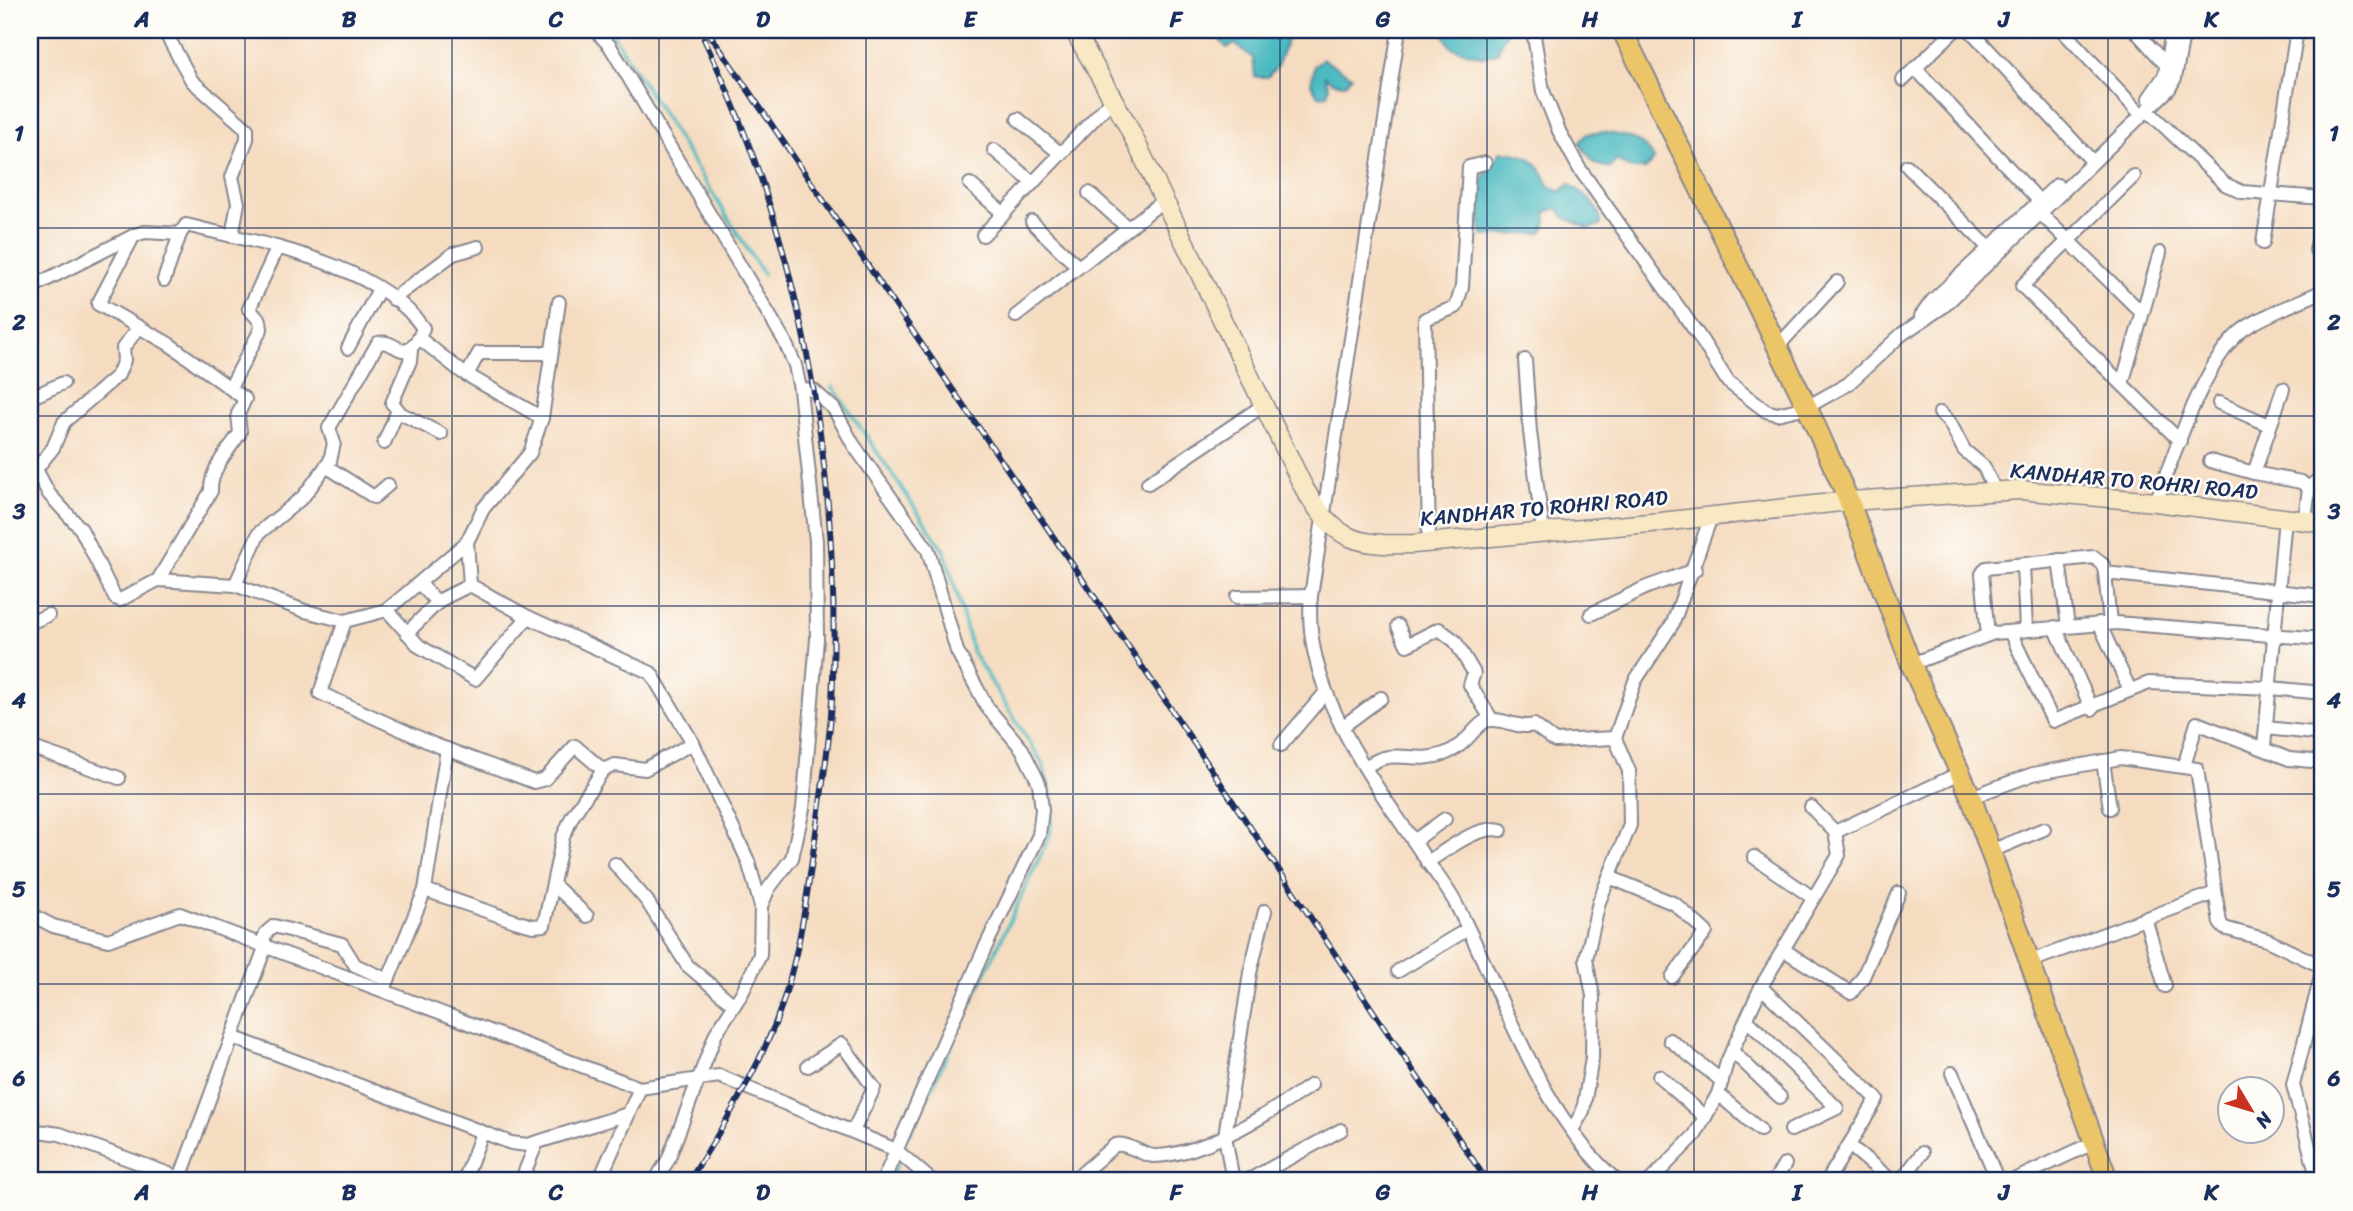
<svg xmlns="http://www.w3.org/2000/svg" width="2353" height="1211" font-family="Sriracha,sans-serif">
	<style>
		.water { fill: #4bbac1; stroke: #337490; stroke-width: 2 }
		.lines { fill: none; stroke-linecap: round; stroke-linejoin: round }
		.stream { stroke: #4bbac1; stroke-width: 3.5 }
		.street-casing { stroke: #88868f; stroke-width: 16 }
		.secondary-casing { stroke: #88868f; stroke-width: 21 }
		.primary-casing { stroke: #88868f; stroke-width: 23 }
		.street { stroke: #fff; stroke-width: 12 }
		.secondary { stroke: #f8e8c3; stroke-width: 18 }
		.primary { stroke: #edc569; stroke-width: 19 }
		.rail-casing { stroke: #1b2f5e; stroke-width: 6 }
		.rail { stroke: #fdfcf7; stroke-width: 3.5; stroke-dasharray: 10; stroke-linecap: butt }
		.grid { fill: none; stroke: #1b2f5e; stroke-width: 2; stroke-opacity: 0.55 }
		.labels { text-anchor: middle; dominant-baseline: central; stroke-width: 5; stroke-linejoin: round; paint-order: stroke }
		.street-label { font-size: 21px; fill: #1b2f5e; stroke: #fdfcf7 }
		.neatline { fill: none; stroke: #1b2f5e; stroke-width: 2.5 }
		.grid-label { font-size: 23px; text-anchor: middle; font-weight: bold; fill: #1b2f5e }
	</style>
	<rect width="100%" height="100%" fill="#fdfcf7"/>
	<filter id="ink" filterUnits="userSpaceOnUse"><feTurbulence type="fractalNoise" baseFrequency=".0143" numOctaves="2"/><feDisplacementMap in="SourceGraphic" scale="14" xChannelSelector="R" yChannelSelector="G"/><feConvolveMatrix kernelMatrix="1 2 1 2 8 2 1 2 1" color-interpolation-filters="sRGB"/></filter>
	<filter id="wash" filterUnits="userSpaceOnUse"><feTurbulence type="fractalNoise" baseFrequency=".00686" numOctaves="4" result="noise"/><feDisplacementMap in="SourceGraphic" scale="28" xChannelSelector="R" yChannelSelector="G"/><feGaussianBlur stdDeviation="1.57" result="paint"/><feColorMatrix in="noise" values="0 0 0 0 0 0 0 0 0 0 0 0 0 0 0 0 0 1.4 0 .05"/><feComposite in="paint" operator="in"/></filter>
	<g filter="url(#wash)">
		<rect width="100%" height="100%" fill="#f5dcc0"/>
		<g class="water">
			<polygon points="1224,30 1301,30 1298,35 1288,38 1277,66 1268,77 1255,77 1253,58 1235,44 1227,48 1219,39"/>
			<polygon points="1441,30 1509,30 1500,43 1498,53 1483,57 1451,47"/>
			<polygon points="1323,59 1352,76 1345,84 1335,83 1325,77 1329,87 1327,95 1318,96 1311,84 1314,66"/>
			<path d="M1604,132C1626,136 1643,138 1654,159L1646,169H1632L1616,160L1610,168L1595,164L1579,143L1587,134Z"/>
			<path d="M1501,152C1528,153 1539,160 1549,186L1560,192L1570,184C1584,195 1601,205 1601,224L1589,229L1564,217L1558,208L1546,212L1547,222L1542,233L1483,236C1472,199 1476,181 1501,152Z"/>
		</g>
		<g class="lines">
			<g class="stream">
				<polyline points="610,30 763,274"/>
				<polyline points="833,387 945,552 973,653 1043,764 1053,805 1050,835 910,1134"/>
				<polyline points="890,1181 900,1157"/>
			</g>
		</g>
	</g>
	<g filter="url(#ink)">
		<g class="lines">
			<g class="street-casing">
				<g id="street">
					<polyline points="164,30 192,81 247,129 247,139 232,177 238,203 232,236"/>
					<polyline points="595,30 610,46 784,340 795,365 800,389 813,390 834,409 853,444 928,550 957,651 987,707 1022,749 1039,783 1042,810 1039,835 983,952 883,1181"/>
					<path d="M1399,30L1311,596C1301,688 1374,782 1423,855C1434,872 1449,889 1458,908C1504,997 1539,1113 1617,1181"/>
					<polyline points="1533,30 1543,91 1559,131 1579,168 1699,336 1728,382 1766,411 1777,414 1807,407 1848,384 1902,334 1944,306 2169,89 2175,78 2184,30"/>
					<polyline points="1970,30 2093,162"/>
					<polyline points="2062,30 2137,110"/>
					<polyline points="2135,30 2166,65"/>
					<polyline points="1915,68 2045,207"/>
					<polyline points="1903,80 1955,30"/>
					<polyline points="2149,98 2165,75 2172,30"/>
					<polyline points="2147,110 2225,184 2242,192 2323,198"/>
					<polyline points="1018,119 1061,154"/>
					<polyline points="994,150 1033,183"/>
					<polyline points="1907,166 1993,252"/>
					<polyline points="2134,176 2022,286 2180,441"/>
					<polyline points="970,184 1004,214"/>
					<polyline points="1089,193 1128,228"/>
					<polyline points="2040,213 2142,313"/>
					<polyline points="1032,222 1078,267"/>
					<path d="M134,235L98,304L169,344L245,399L238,414L240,433C228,451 210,469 211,491L158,580"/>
					<polyline points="983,235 1113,99"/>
					<polyline points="2263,243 2297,30"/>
					<polyline points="2316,250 2323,221"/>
					<polyline points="164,280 180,234"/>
					<path d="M30,288L135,235L145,232L180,234L186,225C258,243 379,263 423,328L419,338L462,372L542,418"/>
					<polyline points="393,299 453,254 478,247"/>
					<polyline points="559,302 542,418 530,453 483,509 467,542 470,585 528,617 651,673 693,743 748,861 761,906 760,955 742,993 716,1033 668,1160 655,1181"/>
					<polyline points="1016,316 1164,200"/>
					<polyline points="1921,316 1932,301 2057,185"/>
					<polyline points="1777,347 1837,282"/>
					<polyline points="348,348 379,289"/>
					<polyline points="1525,360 1530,432 1543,532"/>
					<polyline points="467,375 479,353 551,353"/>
					<polyline points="2122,384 2160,253"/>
					<polyline points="230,388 261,329 260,321 249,309 277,249"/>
					<polyline points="2283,389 2254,473 2301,482 2309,488 2305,520"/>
					<polyline points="30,398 63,383"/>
					<polyline points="2219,403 2269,425"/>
					<polyline points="398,412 441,434"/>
					<polyline points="1940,413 1950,423 1964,450 1984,467 1995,491"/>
					<polyline points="384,443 398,410 392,403 410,361 411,350"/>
					<polyline points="30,458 49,494 81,529 115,598 120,600 158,580 235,585 305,611 345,621 387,610 467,542"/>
					<polyline points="2210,461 2254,473"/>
					<polyline points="326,466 374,497 388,485"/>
					<polyline points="36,469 53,448 64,422 118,375 124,360 123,348 139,327"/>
					<polyline points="1148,483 1264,405"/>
					<polyline points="2309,488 2323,475"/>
					<path d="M2156,502C2174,455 2203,364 2240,332C2256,318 2302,301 2323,291"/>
					<polyline points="1429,542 1425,319 1456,307 1462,287 1469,167 1485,163"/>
					<polyline points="2059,560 2068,626"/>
					<polyline points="2023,564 2026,630"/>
					<polyline points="2105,573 2323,596"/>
					<polyline points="419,583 438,603"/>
					<path d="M235,585L259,533L303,497L330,461L334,443L329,428L378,343C399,339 400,365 419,338"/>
					<polyline points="1237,597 1311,596"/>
					<polyline points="387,610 419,646 475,679 528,617"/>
					<polyline points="1591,614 1647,587 1695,570"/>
					<polyline points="345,621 320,693 433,744 534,782 545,779 575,746 603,770 615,765 645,769 693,743"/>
					<polyline points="30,623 48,615"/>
					<polyline points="2099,623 2130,690"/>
					<polyline points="1398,626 1407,645 1439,629 1455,641 1474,673 1470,685 1492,720"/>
					<polyline points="2055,627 2092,709"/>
					<polyline points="2010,632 2053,721 2149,683 2271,688 2323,693"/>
					<polyline points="407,633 440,600 470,585"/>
					<polyline points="1988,635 1982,574 1986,568 2094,557 2103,565 2105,573 2110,623"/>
					<polyline points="1911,664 1994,633 2116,623 2323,639"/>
					<polyline points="1342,727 1381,698"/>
					<polyline points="2266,728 2323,734"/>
					<polyline points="1281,745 1326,692"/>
					<polyline points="30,747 119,778"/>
					<polyline points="2264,747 2285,518"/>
					<polyline points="2103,761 2110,808"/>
					<path d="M1367,766C1396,746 1411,765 1444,754C1467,746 1475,725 1486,721C1501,716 1518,730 1534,725L1555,741L1615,738"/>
					<polyline points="2184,766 2197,723 2289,759 2323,762"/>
					<polyline points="1971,797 2033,774 2121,758 2197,769 2220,923 2224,928 2267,940 2323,967"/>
					<polyline points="1835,832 1960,773"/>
					<polyline points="1414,841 1445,819"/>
					<polyline points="1991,851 2044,829"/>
					<polyline points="1754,857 1813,898"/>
					<path d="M1427,862C1446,851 1478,824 1501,830"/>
					<polyline points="615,864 647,901 687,965 734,1005"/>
					<polyline points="1609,877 1675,904 1706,932 1672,977"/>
					<polyline points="554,885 587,916"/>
					<polyline points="425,890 518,922 533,926 544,925 563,837 572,817 603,770"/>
					<polyline points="761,906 769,888 792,858 803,809 817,639 816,541 800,389"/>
					<polyline points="30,914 53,926 108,940 180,914 640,1088 719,1076 896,1150 932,1181"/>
					<polyline points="2145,918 2165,986"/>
					<polyline points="262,943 266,933 274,926 342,944 355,965 388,980"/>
					<polyline points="1784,950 1851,993 1863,977 1899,893"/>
					<polyline points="2031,961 2215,893"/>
					<polyline points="1398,971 1468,929"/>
					<polyline points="1761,987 1877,1099 1827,1181"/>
					<polyline points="384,990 425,890 447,749"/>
					<polyline points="1747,1020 1837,1108 1791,1130"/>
					<polyline points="232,1037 511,1143 528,1145 628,1114"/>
					<polyline points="1670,1040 1722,1081"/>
					<polyline points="1732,1051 1780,1097"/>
					<polyline points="808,1066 842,1044 874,1088 853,1131"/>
					<polyline points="1952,1073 1998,1181"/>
					<polyline points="1659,1076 1705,1117"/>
					<polyline points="1718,1094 1760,1130"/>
					<polyline points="30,1130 60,1134 188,1181"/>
					<polyline points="1572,1130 1583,1111 1592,1058 1593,996 1586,959 1599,902 1630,825 1629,771 1615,738 1635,681 1673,623 1712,514"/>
					<polyline points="1849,1145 1892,1181"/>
					<polyline points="179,1181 266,945"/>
					<polyline points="464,1181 482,1133"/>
					<polyline points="521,1181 537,1142"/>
					<polyline points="599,1181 640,1088"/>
					<path d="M1073,1181L1115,1145C1129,1142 1141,1156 1155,1156C1204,1155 1272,1112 1311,1085"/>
					<polyline points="1233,1181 1225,1136 1250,973 1265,911"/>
					<polyline points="1247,1181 1341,1130"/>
					<polyline points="1650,1181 1695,1135 1718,1094 1727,1062 1761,987 1839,855 1835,832 1811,807"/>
					<polyline points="1774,1181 1785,1164"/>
					<polyline points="1901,1181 1922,1153"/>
					<polyline points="2012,1181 2095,1142"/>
					<polyline points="2318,1181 2293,1085 2323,969"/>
				</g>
			</g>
			<g class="secondary-casing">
				<path id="secondary" d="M1074,30L1127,124L1304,488C1335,540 1354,546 1413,544L1661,522L1849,501L2019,490L2156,502L2323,523"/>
			</g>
			<g class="primary-casing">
				<polyline id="primary" points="1622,30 1807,407 1849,501 1911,664 1971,797 2108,1181"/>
			</g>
			<use href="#street" class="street"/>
			<use href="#secondary" class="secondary"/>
			<use href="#primary" class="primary"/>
			<g class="rail-casing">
				<g id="rail">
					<polyline points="707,30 1169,706 1487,1181"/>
					<path d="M689,1181C721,1130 752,1080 775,1024C799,963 807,896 816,832C823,780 832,729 833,677C839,460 799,236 704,39"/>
				</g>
			</g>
			<use href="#rail" class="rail"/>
		</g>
	</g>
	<path class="grid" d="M245,30V1181M452,30V1181M659,30V1181M866,30V1181M1073,30V1181M1280,30V1181M1487,30V1181M1694,30V1181M1901,30V1181M2108,30V1181M30,228H2323M30,416H2323M30,606H2323M30,794H2323M30,984H2323"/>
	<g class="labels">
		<g class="street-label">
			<text transform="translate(2134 481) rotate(5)">KANDHAR TO ROHRI ROAD</text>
			<text transform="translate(1544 508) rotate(-5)">KANDHAR TO ROHRI ROAD</text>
		</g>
	</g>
	<rect width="2353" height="1211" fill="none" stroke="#fdfcf7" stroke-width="77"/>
	<g transform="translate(2251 1110) rotate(128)"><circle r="33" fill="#fdfcf7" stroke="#a3aaba" stroke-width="2"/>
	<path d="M0-5L12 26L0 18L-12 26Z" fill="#c8321e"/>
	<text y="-10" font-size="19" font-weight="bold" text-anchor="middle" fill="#1b2f5e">N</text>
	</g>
	<rect x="38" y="38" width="2276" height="1134" class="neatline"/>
	<g class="grid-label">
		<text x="142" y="27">A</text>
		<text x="349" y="27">B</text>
		<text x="556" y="27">C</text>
		<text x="763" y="27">D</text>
		<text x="970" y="27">E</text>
		<text x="1176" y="27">F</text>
		<text x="1383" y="27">G</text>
		<text x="1590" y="27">H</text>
		<text x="1797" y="27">I</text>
		<text x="2004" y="27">J</text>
		<text x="2211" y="27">K</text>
		<text x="19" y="141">1</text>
		<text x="2334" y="141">1</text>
		<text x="19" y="330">2</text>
		<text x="2334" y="330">2</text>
		<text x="19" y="519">3</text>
		<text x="2334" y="519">3</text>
		<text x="19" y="708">4</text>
		<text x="2334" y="708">4</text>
		<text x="19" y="897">5</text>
		<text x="2334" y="897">5</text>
		<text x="19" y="1086">6</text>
		<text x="2334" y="1086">6</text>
		<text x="142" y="1200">A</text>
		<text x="349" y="1200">B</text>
		<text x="556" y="1200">C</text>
		<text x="763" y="1200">D</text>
		<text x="970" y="1200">E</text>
		<text x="1176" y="1200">F</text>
		<text x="1383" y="1200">G</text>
		<text x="1590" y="1200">H</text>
		<text x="1797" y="1200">I</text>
		<text x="2004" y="1200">J</text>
		<text x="2211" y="1200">K</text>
	</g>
</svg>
